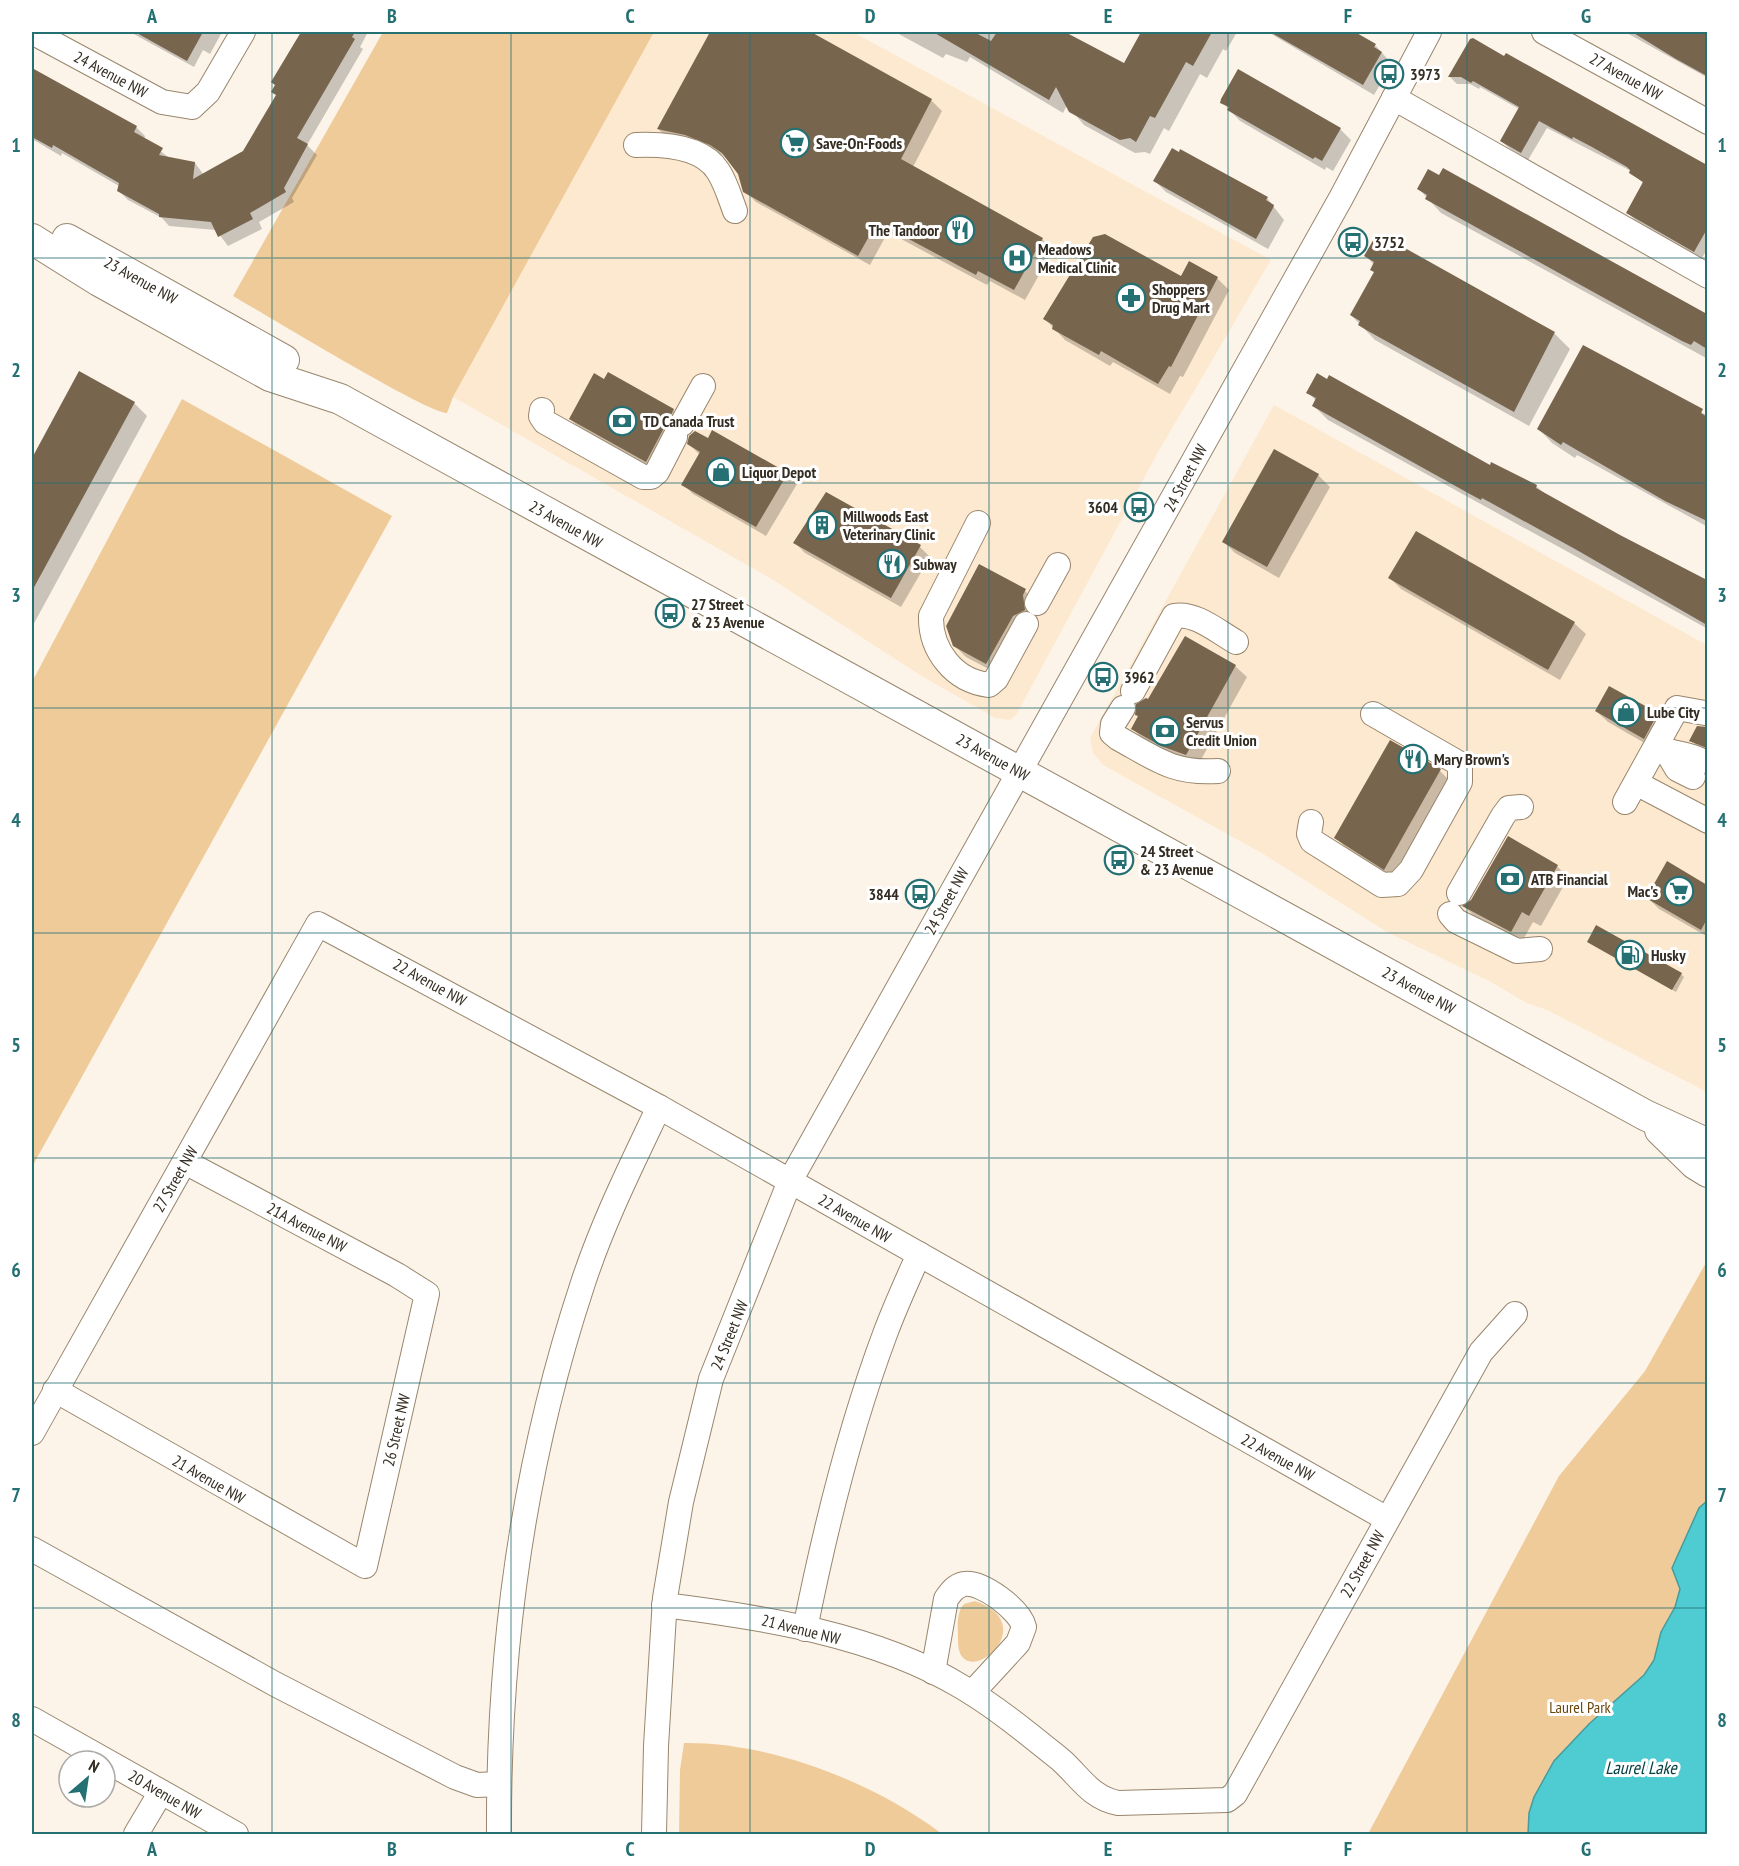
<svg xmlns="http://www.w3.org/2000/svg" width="1739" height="1866" font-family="'PT Sans Narrow',sans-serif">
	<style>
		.built { fill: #fde9cf }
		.green { fill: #f0cb9a }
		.water { fill: #4eccd2; stroke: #469c9d; stroke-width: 1.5 }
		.shadow { fill: #0003 }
		.building { fill: #77654e }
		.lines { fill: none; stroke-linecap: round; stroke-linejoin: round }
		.minor-casing { stroke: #98866d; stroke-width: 26 }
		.major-casing { stroke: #98866d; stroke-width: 32 }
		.minor { stroke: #fff; stroke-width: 24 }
		.major { stroke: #fff; stroke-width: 30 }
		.grid { fill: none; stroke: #257073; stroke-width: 1.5; stroke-opacity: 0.55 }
		.labels { text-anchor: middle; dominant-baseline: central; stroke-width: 6; stroke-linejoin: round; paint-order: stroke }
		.street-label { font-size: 16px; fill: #332c22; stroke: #fff }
		.poi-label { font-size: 16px; font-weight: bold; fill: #332c22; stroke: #fff; text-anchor: start }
		.park-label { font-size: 16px; fill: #6a480d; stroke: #fff }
		.water-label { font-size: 18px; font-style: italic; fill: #074245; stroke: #fff }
		.neatline { fill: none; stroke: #257073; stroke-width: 2 }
		.grid-label { font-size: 20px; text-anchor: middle; font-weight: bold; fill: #257073 }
	</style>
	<rect width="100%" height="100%" fill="#fcf4e9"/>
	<g class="built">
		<polygon points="654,32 853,32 1271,260 1157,454 1016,715 1010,720 995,718 920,675 773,580 453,397"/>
		<polygon points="1274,405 1707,645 1707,1092 1547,1010 1527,1003 1489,981 1387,932 1265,855 1103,765 1093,753 1090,738"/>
	</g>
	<g class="green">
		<path d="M383,32H654L453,397L447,413C430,415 261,312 233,296Z"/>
		<polygon points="182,399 392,516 32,1167 32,682"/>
		<polygon points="1707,1261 1707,1834 1368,1834 1559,1476 1645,1371"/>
		<path d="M975,1601C1048,1626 956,1698 958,1639C958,1628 956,1612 964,1604Z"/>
		<path d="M684,1743C771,1742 874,1782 942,1834H679L680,1770Z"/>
	</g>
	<polygon class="water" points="1707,1501 1707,1834 1528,1834 1529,1813 1534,1797 1554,1761 1589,1724 1644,1675 1654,1660 1661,1632 1675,1607 1680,1589 1672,1568 1699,1508"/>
	<g class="shadow">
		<polygon points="130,32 222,32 210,54 203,50 194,67"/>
		<polygon points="302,32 368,32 360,47 363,49 307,145 317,155 292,198 294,202 259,222 262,229 228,246 216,230 169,226 162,218 128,200 119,191 119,186 62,153 61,156 32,139 32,69 136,127 145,136 144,139 171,159 195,163 204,175 244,152 277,96 276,85 273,82"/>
		<polygon points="712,32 808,32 931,100 942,111 913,167 1042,239 1053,250 1025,300 990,281 987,285 888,232 870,265 756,202 745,191 740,174 723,155 697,145 669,139 658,129"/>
		<polygon points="895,32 1064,32 1124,65 1143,32 1237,32 1226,51 1223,49 1207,78 1200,74 1169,131 1164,128 1150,154 1145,152 1135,153 1084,125 1067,105 1063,113 970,57 967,62 946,54 943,58"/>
		<polygon points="1268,32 1352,32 1375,45 1392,64 1374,95"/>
		<polygon points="1625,32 1708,33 1708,78"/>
		<polygon points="1470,41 1505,58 1507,55 1708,166 1708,248 1702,258 1635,220 1628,213 1644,184 1631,171 1547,128 1528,160 1509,148 1501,141 1519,109 1480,87 1479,89 1470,84 1457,84 1450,77"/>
		<polygon points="1222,102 1340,129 1351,140 1333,171 1326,167 1325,170 1240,121"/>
		<polygon points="1443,170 1708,317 1708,359 1441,213 1419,189 1439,177"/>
		<polygon points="1155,181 1267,198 1284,220 1268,249 1166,192"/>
		<polygon points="1388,240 1555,334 1570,349 1529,426 1375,340 1351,315 1375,273 1374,265 1366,256"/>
		<polygon points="1190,263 1217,278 1229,290 1183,377 1180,376 1170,394 1113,362 1110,366 1065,340 1045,319 1181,278"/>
		<polygon points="1584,347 1708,416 1708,527 1577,455 1575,458 1552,443 1539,429"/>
		<polygon points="80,373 134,403 147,416 32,627 32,461"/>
		<polygon points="605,381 673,410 688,425 661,476 586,434 570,419"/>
		<polygon points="1308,392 1536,486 1545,494 1619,536 1708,582 1708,629 1328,420 1314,406 1316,401"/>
		<polygon points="689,444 787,474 797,484 766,536 693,494 683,484 699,454"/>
		<polygon points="1275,451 1318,475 1330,487 1279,578 1235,553 1224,542"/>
		<polygon points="795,543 920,547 930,557 901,607 805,553"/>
		<polygon points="1390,578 1574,623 1586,634 1560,680 1401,589"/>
		<polygon points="1025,591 1036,602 1033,607 1035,621 998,674 966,657 954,645"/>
		<polygon points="1235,666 1247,677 1198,765 1174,757 1144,740 1133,729 1149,701"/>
		<polygon points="1596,711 1657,714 1668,726 1655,749 1608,722"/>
		<polygon points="1698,728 1708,728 1708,754 1691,741"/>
		<polygon points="1440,771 1451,782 1396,880 1347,849 1336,838"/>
		<polygon points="1668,864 1708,886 1708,937 1659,909 1648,898"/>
		<polygon points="1557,866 1568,878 1541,926 1533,922 1522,942 1475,917 1465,907"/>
		<polygon points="1589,942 1681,974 1684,977 1676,992"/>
	</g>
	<g class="building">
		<polygon points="135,32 203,32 187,61"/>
		<polygon points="301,32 355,32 352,37 355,39 297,138 308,144 284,188 286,192 250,213 253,219 218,237 211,222 159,217 159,214 117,191 119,183 53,145 52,148 32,137 32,68 137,126 134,132 163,148 159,155 195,162 193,179 243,151 276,95 271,92 275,85 271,82"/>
		<polygon points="710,32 811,32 932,99 901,159 1043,238 1014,290 978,271 976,275 877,222 858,256 743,192 738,174 722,153 710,145 685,135 657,129"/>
		<polygon points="933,32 974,32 991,41 997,32 1065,32 1124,63 1141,32 1212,32 1193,66 1186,62 1155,118 1150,116 1136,142 1130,138 1120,140 1069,112 1056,87 1049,100"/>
		<polygon points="1270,32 1355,32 1376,44 1374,47 1382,52 1363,85"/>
		<polygon points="1632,32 1707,32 1707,76 1676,59"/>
		<polygon points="1473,38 1504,56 1506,53 1707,165 1707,229 1694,252 1626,213 1643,182 1629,173 1630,170 1627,167 1592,147 1573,137 1572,139 1539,121 1521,153 1500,141 1519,107 1473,81 1471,83 1461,77 1448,77 1470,39"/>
		<polygon points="1238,69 1341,128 1322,161 1315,157 1313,159 1227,110 1229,107 1220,103 1221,99"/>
		<polygon points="1172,148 1179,152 1180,149 1268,197 1266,200 1274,205 1273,208 1256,239 1153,181"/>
		<polygon points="1443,168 1707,314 1707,349 1694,341 1691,345 1682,341 1425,199 1427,195 1417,189 1428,169 1439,175"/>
		<polygon points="1105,234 1181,276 1189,261 1218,277 1171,367 1169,366 1158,384 1101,351 1099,355 1052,329 1053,325 1043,319 1093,237"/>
		<polygon points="1375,237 1385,243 1387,238 1555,332 1514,412 1368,331 1358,325 1360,321 1350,315 1374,272 1370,270 1374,262 1364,256"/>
		<polygon points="1583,345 1703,409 1701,413 1707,417 1707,521 1665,501 1563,442 1561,445 1537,429"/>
		<polygon points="79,371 135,402 32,591 32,458"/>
		<polygon points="608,372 674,409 646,462 569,419 594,373 604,379"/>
		<polygon points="1317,373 1327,379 1329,375 1490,465 1491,462 1537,485 1536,488 1620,535 1707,580 1707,625 1575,549 1482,498 1481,500 1468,493 1312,406 1316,398 1306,393"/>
		<polygon points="712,430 788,473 756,527 681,485 700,452 687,444 689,436 695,431 708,438"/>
		<polygon points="1274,449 1319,474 1267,567 1222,542"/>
		<polygon points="826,492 921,545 891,598 793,543"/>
		<polygon points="1416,531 1575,622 1548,670 1388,578"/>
		<polygon points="979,564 1026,589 1023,595 1025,610 1013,616 986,664 953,646 946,626"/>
		<polygon points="1185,636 1236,665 1186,755 1161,746 1131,729 1138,716 1135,715 1136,704 1146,698 1148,699"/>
		<polygon points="1609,686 1658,713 1644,739 1595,711"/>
		<polygon points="1697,726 1707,727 1707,748 1689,741"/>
		<polygon points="1390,740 1441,769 1384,870 1334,838"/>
		<polygon points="1508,836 1558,865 1529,916 1522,912 1511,932 1462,906 1471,900"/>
		<polygon points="1667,861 1707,885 1707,919 1701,930 1646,898"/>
		<polygon points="1596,925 1682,973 1672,990 1587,942"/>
	</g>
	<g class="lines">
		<g class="minor-casing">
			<g id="minor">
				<polyline points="32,32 162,102 192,107 208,92 243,32"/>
				<polyline points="1544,32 1708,122"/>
				<polyline points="1394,98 1708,276"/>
				<path d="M636,145C663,144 702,146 718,171C726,183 730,198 735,211"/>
				<polyline points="542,410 541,416 545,422 643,477 651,477 657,472 675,437"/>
				<polyline points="682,424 703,386"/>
				<path d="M978,523L931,616C930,650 954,681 989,685L996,679L1026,624"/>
				<polyline points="1037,603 1058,565"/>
				<path d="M1133,691L1174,616C1196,612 1218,632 1236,642"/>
				<path d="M1123,708L1113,724L1112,733L1118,738C1156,759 1173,774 1218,771"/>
				<path d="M1657,746C1672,755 1685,752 1702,761"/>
				<polyline points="1667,752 1677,769 1693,777"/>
				<polyline points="1636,783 1708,821"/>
				<polyline points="1625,802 1677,708 1705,713"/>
				<polyline points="1311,822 1309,834 1312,841 1382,885 1398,884 1411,870 1460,782 1460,764 1373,714"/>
				<polyline points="1459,893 1503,816 1509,808 1521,807"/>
				<polyline points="1450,914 1456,921 1517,951 1540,949"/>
				<polyline points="55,1390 365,1566 427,1294 397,1275 185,1162"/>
				<polyline points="32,1433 318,924 659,1107 1387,1519"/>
				<polyline points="32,1549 275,1684 455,1777 477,1785 499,1784"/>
				<path d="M664,1605C762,1617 876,1635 962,1687C996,1707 1030,1735 1061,1760C1080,1777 1091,1798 1118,1803L1227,1800L1235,1794L1481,1352L1515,1314"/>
				<path d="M805,1629C825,1529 849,1430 885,1334C895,1307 907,1281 919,1254"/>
				<path d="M933,1672L946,1599C951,1592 955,1586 964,1584C982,1581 1020,1610 1024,1627L1018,1643L972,1693"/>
				<polyline points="32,1719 236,1834"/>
				<polyline points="136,1834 161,1792"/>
				<path d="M499,1834C498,1649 524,1462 582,1286C602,1224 631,1166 659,1107"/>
				<polyline points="654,1834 656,1746 665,1598 681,1502 711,1379 790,1181 1341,198 1429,32"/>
			</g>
		</g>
		<g class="major-casing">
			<g id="major">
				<polyline points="32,239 99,281 270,376 340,399 1645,1115 1708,1144"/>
				<polyline points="67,239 284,360"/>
				<polyline points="1660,1130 1695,1164 1708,1172"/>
			</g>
		</g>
		<use href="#minor" class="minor"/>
		<use href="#major" class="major"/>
	</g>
	<path class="grid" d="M272,32V1834M511,32V1834M750,32V1834M989,32V1834M1228,32V1834M1467,32V1834M32,258H1708M32,483H1708M32,708H1708M32,933H1708M32,1158H1708M32,1383H1708M32,1608H1708"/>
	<defs>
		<g id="bus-ring" transform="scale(1.5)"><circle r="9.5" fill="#fff" stroke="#257073" stroke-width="1.5"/><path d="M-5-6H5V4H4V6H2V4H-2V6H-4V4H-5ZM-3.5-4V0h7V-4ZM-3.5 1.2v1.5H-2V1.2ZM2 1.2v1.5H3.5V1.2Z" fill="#257073"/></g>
		<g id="supermarket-ring" transform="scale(1.5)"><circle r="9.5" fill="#fff" stroke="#257073" stroke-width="1.5"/><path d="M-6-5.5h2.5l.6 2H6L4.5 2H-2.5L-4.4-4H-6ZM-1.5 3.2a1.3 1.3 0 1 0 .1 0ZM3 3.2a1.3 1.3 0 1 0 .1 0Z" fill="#257073"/></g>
		<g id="restaurant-ring" transform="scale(1.5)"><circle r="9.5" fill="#fff" stroke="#257073" stroke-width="1.5"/><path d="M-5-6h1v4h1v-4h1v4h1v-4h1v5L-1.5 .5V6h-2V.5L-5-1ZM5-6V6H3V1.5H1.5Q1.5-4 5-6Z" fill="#257073"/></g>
		<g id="hospital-ring" transform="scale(1.5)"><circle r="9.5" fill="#fff" stroke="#257073" stroke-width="1.5"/><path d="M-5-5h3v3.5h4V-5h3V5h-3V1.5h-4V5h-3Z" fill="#257073"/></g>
		<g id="pharmacy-ring" transform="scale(1.5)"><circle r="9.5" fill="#fff" stroke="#257073" stroke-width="1.5"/><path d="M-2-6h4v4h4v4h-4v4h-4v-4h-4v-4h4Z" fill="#257073"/></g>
		<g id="bank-ring" transform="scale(1.5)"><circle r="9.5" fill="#fff" stroke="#257073" stroke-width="1.5"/><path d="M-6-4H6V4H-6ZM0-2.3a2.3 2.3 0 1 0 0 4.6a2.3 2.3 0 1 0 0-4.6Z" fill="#257073"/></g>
		<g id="shop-ring" transform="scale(1.5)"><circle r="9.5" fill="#fff" stroke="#257073" stroke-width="1.5"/><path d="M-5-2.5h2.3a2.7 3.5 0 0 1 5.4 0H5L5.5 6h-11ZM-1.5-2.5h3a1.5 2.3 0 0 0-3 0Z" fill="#257073"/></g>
		<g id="building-ring" transform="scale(1.5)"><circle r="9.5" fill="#fff" stroke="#257073" stroke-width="1.5"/><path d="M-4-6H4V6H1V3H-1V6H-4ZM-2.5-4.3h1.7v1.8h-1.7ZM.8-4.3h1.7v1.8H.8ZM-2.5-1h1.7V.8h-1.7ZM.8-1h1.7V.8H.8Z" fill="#257073"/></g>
		<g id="fuel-ring" transform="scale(1.5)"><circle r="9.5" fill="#fff" stroke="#257073" stroke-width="1.5"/><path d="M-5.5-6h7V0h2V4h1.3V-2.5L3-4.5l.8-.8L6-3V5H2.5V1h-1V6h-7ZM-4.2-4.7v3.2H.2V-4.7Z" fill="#257073"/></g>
	</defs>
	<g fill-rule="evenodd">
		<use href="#bus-ring" x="1389" y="74"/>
		<use href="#supermarket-ring" x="795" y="143"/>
		<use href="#restaurant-ring" x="960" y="230"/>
		<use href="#bus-ring" x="1353" y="242"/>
		<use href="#hospital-ring" x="1017" y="258"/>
		<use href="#pharmacy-ring" x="1131" y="298"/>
		<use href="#bank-ring" x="622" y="421"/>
		<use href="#shop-ring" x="721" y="472"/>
		<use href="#bus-ring" x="1139" y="507"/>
		<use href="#building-ring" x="822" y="525"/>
		<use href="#restaurant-ring" x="892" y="564"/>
		<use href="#bus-ring" x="670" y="613"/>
		<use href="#bus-ring" x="1103" y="677"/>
		<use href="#shop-ring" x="1626" y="712"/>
		<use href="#bank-ring" x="1165" y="731"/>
		<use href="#restaurant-ring" x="1413" y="759"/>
		<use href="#bus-ring" x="1119" y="860"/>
		<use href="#bank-ring" x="1510" y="879"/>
		<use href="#supermarket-ring" x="1679" y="891"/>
		<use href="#bus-ring" x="920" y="894"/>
		<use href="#fuel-ring" x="1630" y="955"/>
	</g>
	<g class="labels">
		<g class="street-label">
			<text transform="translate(111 74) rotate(28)">24 Avenue NW</text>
			<text transform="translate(1626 76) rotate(29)">27 Avenue NW</text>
			<text transform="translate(141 280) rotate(29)">23 Avenue NW</text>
			<text transform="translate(1185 478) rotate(-62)">24 Street NW</text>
			<text transform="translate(566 524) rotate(29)">23 Avenue NW</text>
			<text transform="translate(993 757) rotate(29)">23 Avenue NW</text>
			<text transform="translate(946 901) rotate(-61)">24 Street NW</text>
			<text transform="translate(430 982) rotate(29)">22 Avenue NW</text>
			<text transform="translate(1419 990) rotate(29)">23 Avenue NW</text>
			<text transform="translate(175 1179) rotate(-60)">27 Street NW</text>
			<text transform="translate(855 1218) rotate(30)">22 Avenue NW</text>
			<text transform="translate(307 1227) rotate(28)">21A Avenue NW</text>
			<text transform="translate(729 1335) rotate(-68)">24 Street NW</text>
			<text transform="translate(396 1430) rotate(-77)">26 Street NW</text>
			<text transform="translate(1278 1457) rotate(29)">22 Avenue NW</text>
			<text transform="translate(209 1479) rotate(30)">21 Avenue NW</text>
			<text transform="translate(1362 1564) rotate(-61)">22 Street NW</text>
			<text transform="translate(801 1629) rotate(14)">21 Avenue NW</text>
			<text transform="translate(165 1794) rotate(30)">20 Avenue NW</text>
		</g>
		<g class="poi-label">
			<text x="1410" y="74">3973</text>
			<text x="816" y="143">Save-On-Foods</text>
			<text x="939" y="230" text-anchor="end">The Tandoor</text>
			<text x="1374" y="242">3752</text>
			<text x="1038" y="249">Meadows<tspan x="1038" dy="18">Medical Clinic</tspan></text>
			<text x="1152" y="289">Shoppers<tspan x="1152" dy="18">Drug Mart</tspan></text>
			<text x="643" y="421">TD Canada Trust</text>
			<text x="742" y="472">Liquor Depot</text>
			<text x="1118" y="507" text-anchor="end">3604</text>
			<text x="843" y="516">Millwoods East<tspan x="843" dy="18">Veterinary Clinic</tspan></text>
			<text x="913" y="564">Subway</text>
			<text x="691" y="604">27 Street<tspan x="691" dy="18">&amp; 23 Avenue</tspan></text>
			<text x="1124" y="677">3962</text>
			<text x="1647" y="712">Lube City</text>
			<text x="1186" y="722">Servus<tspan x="1186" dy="18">Credit Union</tspan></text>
			<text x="1434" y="759">Mary Brown's</text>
			<text x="1140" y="851">24 Street<tspan x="1140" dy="18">&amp; 23 Avenue</tspan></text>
			<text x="1531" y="879">ATB Financial</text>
			<text x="1658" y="891" text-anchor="end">Mac's</text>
			<text x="899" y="894" text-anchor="end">3844</text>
			<text x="1651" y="955">Husky</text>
		</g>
		<g class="park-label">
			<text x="1580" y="1707">Laurel Park</text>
		</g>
		<g class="water-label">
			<text x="1641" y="1767">Laurel Lake</text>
		</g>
	</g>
	<rect width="1739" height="1866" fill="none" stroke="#ffffff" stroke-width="66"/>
	<g transform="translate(87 1779) rotate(29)"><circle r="28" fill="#ffffff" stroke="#adaba7" stroke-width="1.5"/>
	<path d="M0-4.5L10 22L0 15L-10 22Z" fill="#257073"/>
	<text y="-9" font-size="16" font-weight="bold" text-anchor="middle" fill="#332c22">N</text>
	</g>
	<rect x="33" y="33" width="1673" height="1800" class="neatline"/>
	<g class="grid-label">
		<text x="152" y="23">A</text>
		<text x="392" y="23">B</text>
		<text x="630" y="23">C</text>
		<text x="870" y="23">D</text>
		<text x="1108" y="23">E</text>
		<text x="1348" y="23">F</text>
		<text x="1586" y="23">G</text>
		<text x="16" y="152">1</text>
		<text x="1722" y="152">1</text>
		<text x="16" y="377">2</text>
		<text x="1722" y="377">2</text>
		<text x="16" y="602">3</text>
		<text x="1722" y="602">3</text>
		<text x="16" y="827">4</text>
		<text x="1722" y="827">4</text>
		<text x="16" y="1052">5</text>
		<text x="1722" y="1052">5</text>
		<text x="16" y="1277">6</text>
		<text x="1722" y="1277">6</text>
		<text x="16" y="1502">7</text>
		<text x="1722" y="1502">7</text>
		<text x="16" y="1727">8</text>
		<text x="1722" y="1727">8</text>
		<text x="152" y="1856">A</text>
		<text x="392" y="1856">B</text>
		<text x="630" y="1856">C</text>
		<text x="870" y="1856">D</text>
		<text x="1108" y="1856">E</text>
		<text x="1348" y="1856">F</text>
		<text x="1586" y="1856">G</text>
	</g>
</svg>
